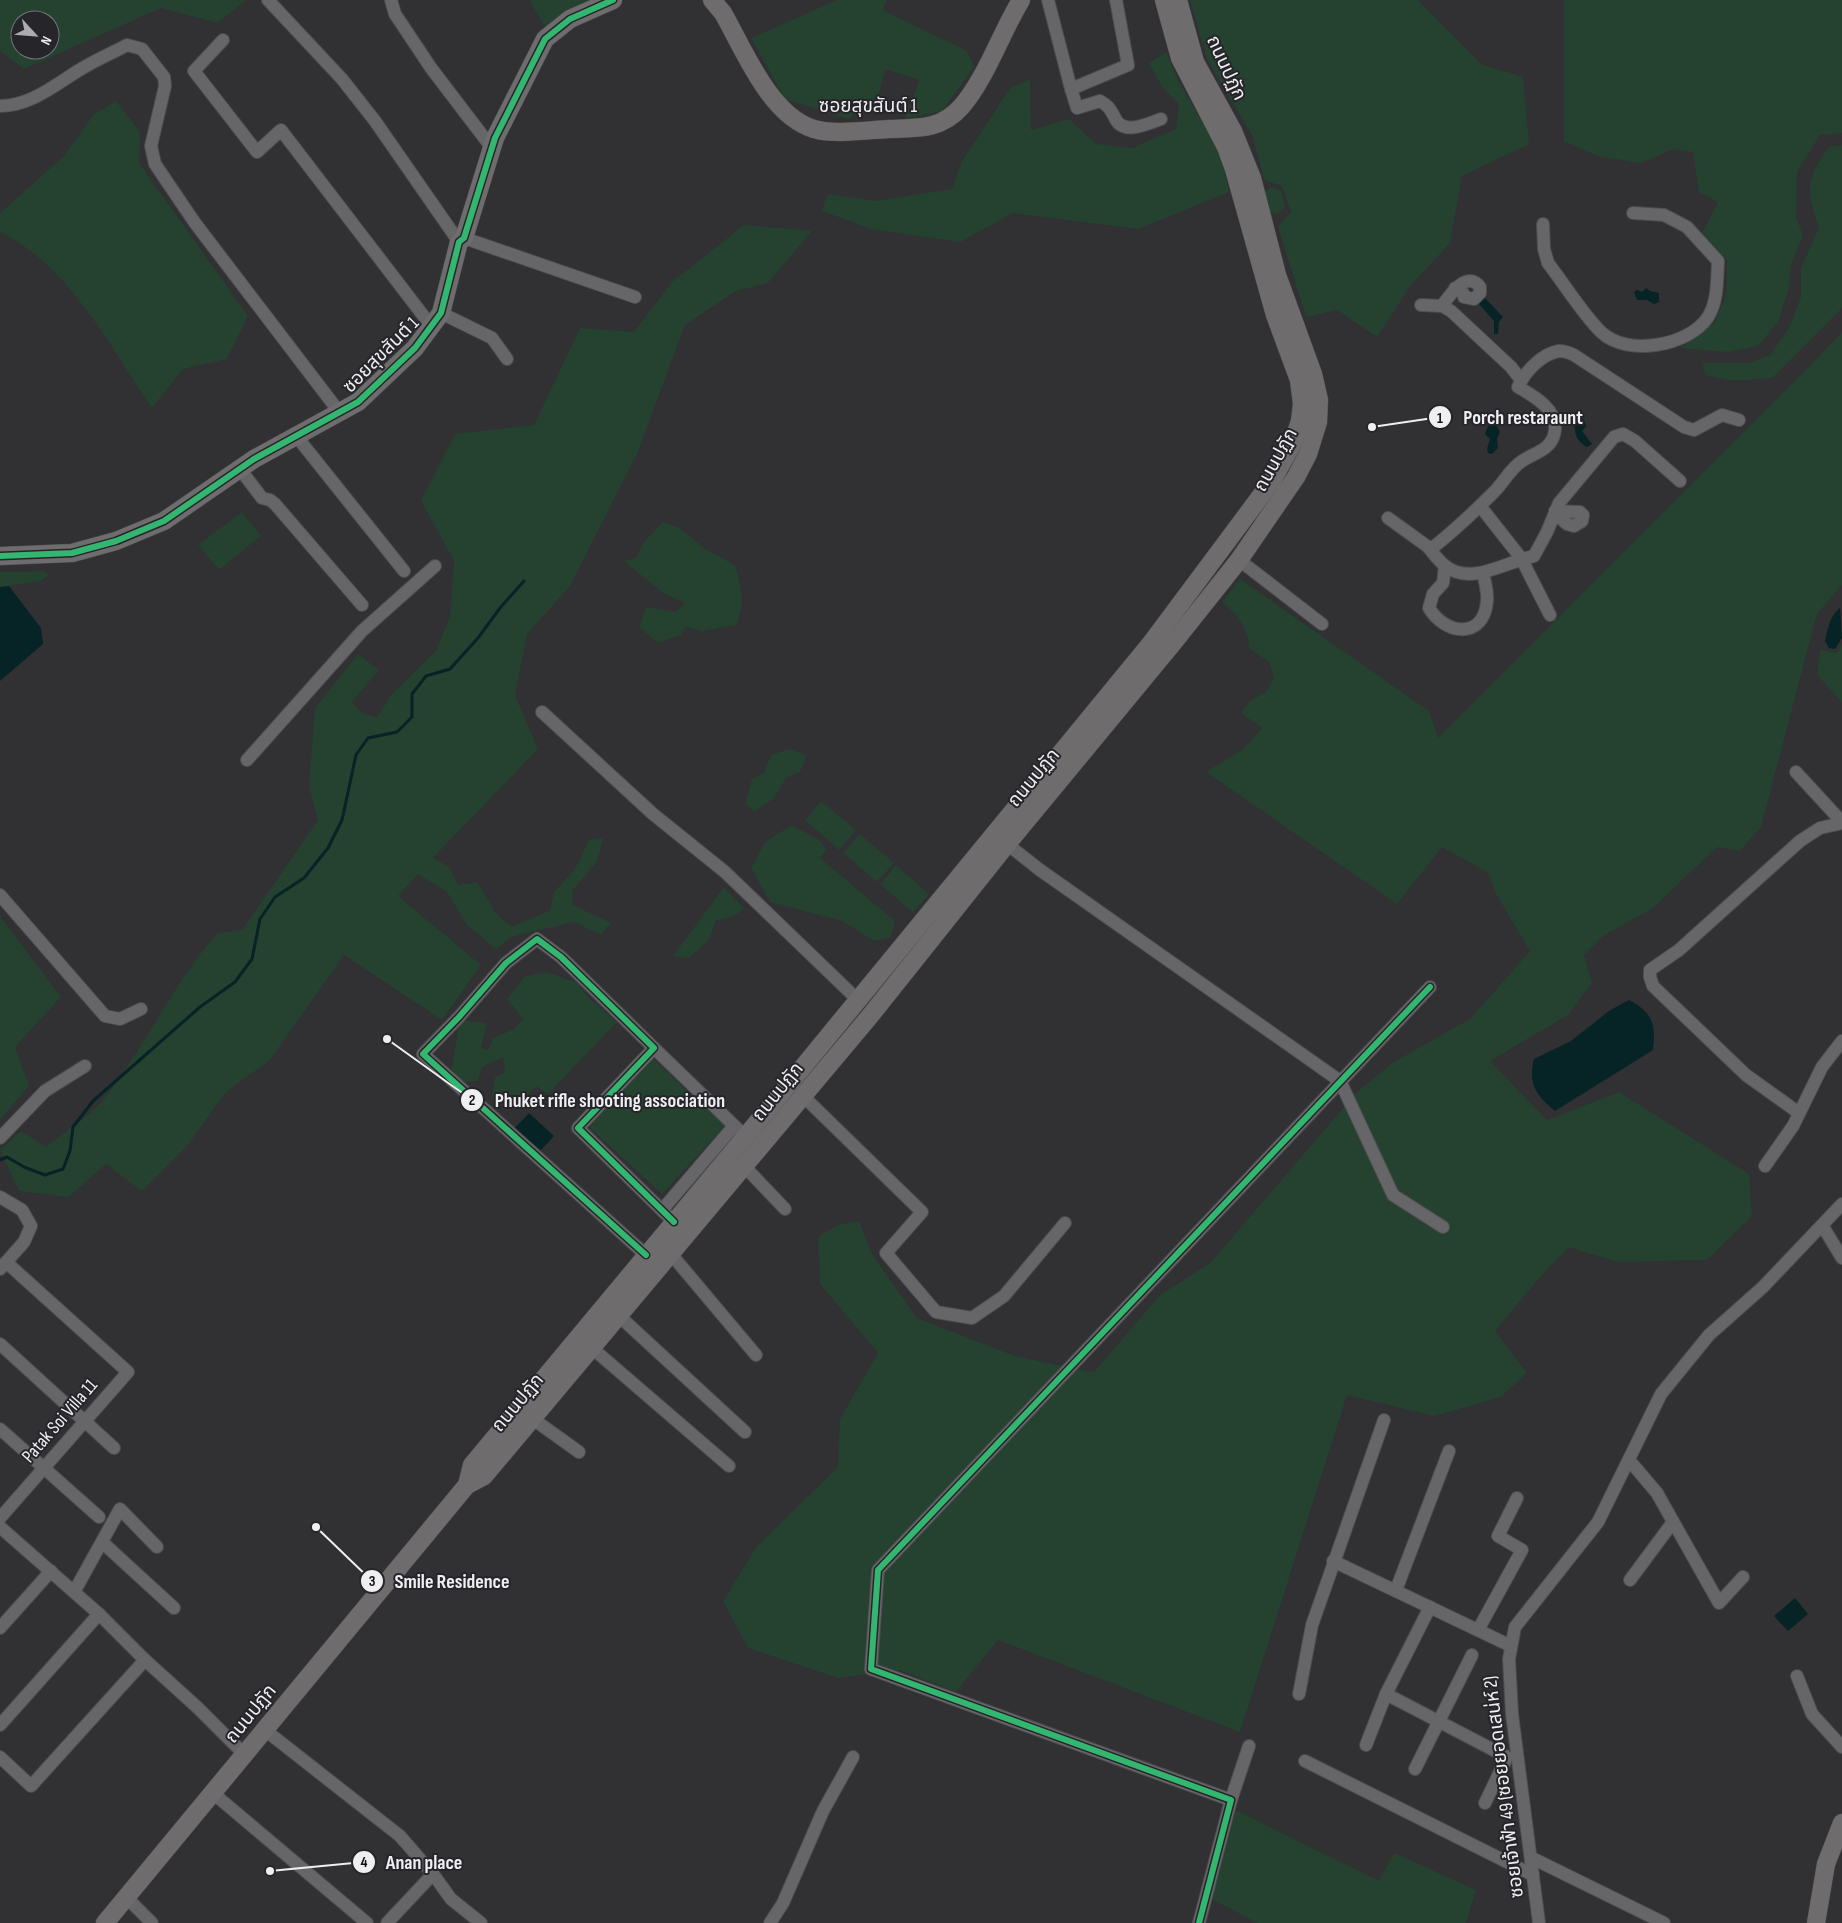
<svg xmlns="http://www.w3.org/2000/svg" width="1842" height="1923" font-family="'Sofia Sans Condensed','Noto Sans Thai',sans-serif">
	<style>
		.green { fill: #254130; fill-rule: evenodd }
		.water { fill: #062326 }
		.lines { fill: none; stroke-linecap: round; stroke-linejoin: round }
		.stream { stroke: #062326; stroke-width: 3 }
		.street-casing { stroke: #4d4c4e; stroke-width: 14 }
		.secondary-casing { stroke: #4d4c4e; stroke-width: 19 }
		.street { stroke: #666668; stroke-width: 12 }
		.secondary { stroke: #6e6c6d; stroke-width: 18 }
		.cycleway-casing { stroke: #26252a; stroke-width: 9 }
		.cycleway { stroke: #33b770; stroke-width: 6 }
		.labels { text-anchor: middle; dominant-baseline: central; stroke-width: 4; stroke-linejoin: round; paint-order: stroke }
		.street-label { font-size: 19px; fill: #efeef1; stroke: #26252a }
		.leader { fill: none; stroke: #efeef1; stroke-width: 2 }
		.callout-dot { fill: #efeef1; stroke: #26252a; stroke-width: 2 }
		.mark-label { font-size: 15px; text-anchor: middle; font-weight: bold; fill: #111 }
		.callout-label { font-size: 20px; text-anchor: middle; font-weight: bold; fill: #efeef1; stroke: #26252a; stroke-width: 4; stroke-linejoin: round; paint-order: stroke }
	</style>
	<rect width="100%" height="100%" fill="#313033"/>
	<g class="green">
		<path d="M0,0H246L218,23L161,8L24,69L0,51ZM20,20H50V50H20Z"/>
		<polygon points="529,0 595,0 546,28"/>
		<polygon points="837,0 887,0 883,10 967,51 974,67 942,111 905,119 919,80 885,69 878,97 848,119 785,99 751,38"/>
		<polygon points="1190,0 1418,0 1481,64 1523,77 1529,144 1462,176 1450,243 1411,285 1377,337 1337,310 1306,317 1278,227 1291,212 1282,186 1264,180 1253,137 1207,59"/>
		<polygon points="1564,0 1842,0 1842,133 1820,135 1797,172 1796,217 1803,235 1792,262 1788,291 1778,322 1758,346 1729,352 1680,348 1715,322 1726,295 1727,260 1702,233 1718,202 1699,192 1693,152 1674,149 1641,163 1597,156 1564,141"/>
		<polygon points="1166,52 1179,82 1221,154 1229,192 1138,229 1013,213 960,242 871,229 822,211 827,194 876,201 952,189 962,161 1011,87 1030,79 1031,130 1069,119 1096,144 1132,148 1176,129 1179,104 1162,87 1149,63"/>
		<path d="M116,101L140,132L139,163L248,316L227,359L183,369L152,408C110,347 69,265 0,232V213L64,156L94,114Z"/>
		<path d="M1842,145V308L1772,378L1733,381L1705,375L1703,363H1750L1770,355L1789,328L1801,297V268L1819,227C1805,191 1806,178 1829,147Z"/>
		<polygon points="1271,187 1281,191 1285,207 1277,215 1268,211 1263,193"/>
		<path d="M744,225L812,231L768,283L736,291L685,325L637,454L570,586L527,634L515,695L538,749L433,858L449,867L458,885L477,882L496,913L511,927L550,910L554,892L575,869L589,840L603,838L597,862L572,891L573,905L611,923L601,935L574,922L511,937L496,949L467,925L447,892L418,874L398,896L481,965L442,1020L344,955L270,1060L225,1093L188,1145L142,1191L106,1164L69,1197L19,1191L0,1150L21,1131L46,1147C63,1133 89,1117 102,1101C145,1048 172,984 217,934L242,930L318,820L309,786L315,708L358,654L379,670L352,702L363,714L377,717L392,694L436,651L450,616L454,561L421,501L455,434L534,425L580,328L634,332L672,282Z"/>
		<path d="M1842,333V585L1817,614L1761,827L1740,851L1717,847L1652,909L1604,935L1584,955L1592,983L1568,1015L1490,1061L1547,1120L1619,1092L1749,1174L1752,1216L1707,1260L1616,1262L1569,1247L1542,1275L1495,1331L1527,1373L1501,1397L1434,1416L1347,1395L1240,1732L998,1640L956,1692L900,1670L838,1678L748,1648L723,1601L757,1546L838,1467L840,1419L878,1353L820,1284L818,1237L837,1225L859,1221L872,1254L917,1318L1015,1356L1094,1372L1159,1296L1211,1262L1356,1093L1392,1063L1470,1019L1530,951L1496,894L1488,873L1442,847L1397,904L1206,772L1243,749L1262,728L1241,713L1250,701L1266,692L1274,678L1269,662L1249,648C1249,629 1237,614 1222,602L1240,579L1429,711L1438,738Z"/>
		<polygon points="242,512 261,536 219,570 198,545"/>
		<path d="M663,522L680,528L705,549L735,565C741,586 746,604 736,625L703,631L685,627L681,635L658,643L639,627L646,607L675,612L685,603L663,593L624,561L636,558L644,542Z"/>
		<polygon points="46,571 48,576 40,581 0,587 0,572"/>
		<polygon points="1842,644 1842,702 1817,675 1820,650 1837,653"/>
		<polygon points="789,749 807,755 800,772 786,778 774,798 754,812 745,803 752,779 764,773 771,755"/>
		<polygon points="821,801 856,830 839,850 805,820"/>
		<polygon points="792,825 821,841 826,850 820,858 895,921 891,937 874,941 842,921 770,902 751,868 765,842"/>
		<polygon points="860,834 894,863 877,882 843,853"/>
		<polygon points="896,865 929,894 913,913 880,884"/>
		<polygon points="724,887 744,909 732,917 716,920 709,940 689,958 673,956"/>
		<polygon points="0,916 61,997 15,1047 29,1086 0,1120"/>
		<polygon points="547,972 576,982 589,998 617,1022 548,1094 536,1086 523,1100 502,1106 492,1097 495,1077 505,1072 503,1057 482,1067 478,1081 462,1082 451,1073 460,1020 487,1023 481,1048 488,1050 493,1038 514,1029 523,1019 507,999 525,976"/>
		<polygon points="652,1058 725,1126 662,1194 589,1127"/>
		<polygon points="1236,1810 1379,1881 1394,1853 1476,1890 1466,1923 1257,1923 1212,1899"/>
	</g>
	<g class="water">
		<polygon points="1646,288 1650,291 1659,293 1659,302 1654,304 1647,300 1637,300 1634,292 1637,290 1642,292"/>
		<polygon points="1484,297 1503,317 1499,322 1498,334 1494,334 1494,321 1478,303"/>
		<path d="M1579,417L1584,420L1586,426L1582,431L1592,444L1587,447C1575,440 1574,432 1575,419Z"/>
		<polygon points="1492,424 1497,426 1500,432 1497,439 1498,448 1492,454 1488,453 1487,449 1490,439 1485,434 1488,426"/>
		<polygon points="9,586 41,628 43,644 0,681 0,587"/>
		<path d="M1840,608L1842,638L1835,649L1829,648L1825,641C1828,629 1830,615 1840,608Z"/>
		<path d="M1629,1000C1653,1013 1656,1024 1653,1050L1555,1111C1535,1094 1528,1084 1534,1059L1571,1041L1609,1011Z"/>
		<polygon points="529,1113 554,1136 540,1151 515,1128"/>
		<polygon points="1795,1598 1808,1614 1788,1631 1774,1616"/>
	</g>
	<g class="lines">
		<polyline class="stream" points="0,1160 7,1157 24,1167 45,1175 63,1169 70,1151 73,1127 93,1101 200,1007 235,982 252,959 260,919 275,897 304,878 328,848 342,820 356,755 368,738 397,732 412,717 412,694 426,676 450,669 478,638 500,608 524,581"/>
		<g class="street-casing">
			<g id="street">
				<polyline points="268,0 342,79 375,121 459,242"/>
				<polyline points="391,0 395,14 431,68 492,148"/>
				<polyline points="1048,0 1071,89 1128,65 1116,0"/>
				<polyline points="223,40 194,71 257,152 281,130 432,327"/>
				<path d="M1071,89L1077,108L1100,101C1109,106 1110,109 1115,118C1123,136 1147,124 1161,119"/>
				<path d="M0,106C31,106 56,84 81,69C96,60 112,53 127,45L142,49L164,77L165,86L151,146L155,164L195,223L340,413"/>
				<path d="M1543,224L1544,249L1548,263C1565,285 1582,313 1601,332C1627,357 1689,346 1708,317C1718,301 1717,280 1718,261L1687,227L1664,215L1633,213"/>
				<polyline points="464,238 635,297"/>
				<polyline points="1421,305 1442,306 1451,311 1511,367 1521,380"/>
				<path d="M1442,306C1449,296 1467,269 1480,287V293L1474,299L1464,297L1463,293L1455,288"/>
				<polyline points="441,313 492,338 507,359"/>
				<polyline points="297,437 404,571"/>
				<polyline points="240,469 262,498 270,500 275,504 362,605"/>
				<polyline points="1480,506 1521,558 1550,615"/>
				<polyline points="1555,513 1567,524 1574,526 1582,521 1583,515 1580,512 1555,511"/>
				<path d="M1388,518L1431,549C1454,531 1474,512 1494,492C1504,482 1510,469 1522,461C1534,453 1550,450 1554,435C1561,411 1534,396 1518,387C1525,372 1541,354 1559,351C1563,351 1570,353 1574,355L1684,427L1694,430L1722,415L1739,420"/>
				<path d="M1428,547C1433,553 1438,560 1444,565C1470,587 1505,562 1534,556L1547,532L1559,503L1614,437L1623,434L1635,441L1680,481"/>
				<polyline points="1239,560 1322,624"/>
				<path d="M1445,566L1443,583L1433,594L1429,608C1446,636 1484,639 1487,601C1488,592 1485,582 1483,573"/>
				<polyline points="542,712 653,814 725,872 858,1000"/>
				<polyline points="247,760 362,631 435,566"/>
				<polyline points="1796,772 1842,822"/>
				<polyline points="1007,844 1040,870 1340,1081 1393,1195 1443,1227"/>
				<polyline points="0,895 105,1016 120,1019 141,1009"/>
				<polyline points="654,1048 746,1137"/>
				<polyline points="802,1095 922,1212 886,1253 936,1312 972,1318 1004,1296 1065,1223"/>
				<polyline points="1799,1113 1746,1075 1653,986 1650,977 1650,970 1679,950 1800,841 1820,828 1842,823"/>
				<polyline points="0,1138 45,1091 85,1066"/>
				<polyline points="744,1166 785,1209"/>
				<polyline points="1765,1166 1793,1126 1822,1067 1842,1041"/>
				<polyline points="0,1197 22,1210 31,1226 24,1242 0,1269"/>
				<polyline points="662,1210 734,1126"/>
				<polyline points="1822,1225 1842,1204"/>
				<polyline points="671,1254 756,1355"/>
				<polyline points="646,1255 423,1054 459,1017 506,963 537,939 561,957 654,1048 578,1128 674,1222"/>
				<polyline points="618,1315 745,1432"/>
				<polyline points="0,1344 114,1448"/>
				<polyline points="592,1348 729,1466"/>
				<polyline points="533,1419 579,1452"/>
				<polyline points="0,1429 99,1517"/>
				<polyline points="1629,1460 1657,1493 1719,1603 1743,1577"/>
				<polyline points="0,1518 128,1372 6,1262"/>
				<polyline points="0,1527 99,1614 145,1660 198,1708 245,1755"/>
				<polyline points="102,1542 174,1608"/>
				<polyline points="1333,1561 1511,1646"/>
				<polyline points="1630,1580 1673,1522"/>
				<polyline points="1396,1590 1449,1451"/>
				<polyline points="74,1592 120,1509 157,1547"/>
				<polyline points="0,1628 51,1571"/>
				<polyline points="1478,1630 1522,1550 1498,1536 1517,1498"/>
				<polyline points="1797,1676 1812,1714 1842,1747"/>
				<polyline points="1299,1694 1312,1625 1384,1420"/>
				<polyline points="1386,1694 1507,1757 1485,1803"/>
				<polyline points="0,1725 99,1614"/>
				<polyline points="265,1730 400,1836 433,1874 451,1899 481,1923"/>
				<polyline points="1366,1745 1386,1694 1430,1607"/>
				<polyline points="0,1757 31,1786 145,1660"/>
				<polyline points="1305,1761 1533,1875"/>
				<polyline points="1415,1769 1472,1655"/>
				<polyline points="214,1794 367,1923"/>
				<polyline points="1231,1800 1249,1746"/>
				<polyline points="1532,1858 1664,1923"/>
				<polyline points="127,1898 152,1923"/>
				<polyline points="387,1923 433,1874"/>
				<polyline points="770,1923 783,1903 823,1811 853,1757"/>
				<polyline points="1199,1923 1231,1800 871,1669 878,1570 1430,987"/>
				<polyline points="1539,1923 1512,1714 1509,1659 1515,1627 1598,1522 1661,1394 1709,1335 1763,1287 1822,1225 1842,1258"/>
			</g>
		</g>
		<g class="secondary-casing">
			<g id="secondary">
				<path d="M712,0L723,13C744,50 770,116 814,129C833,135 868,130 889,129C919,128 941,130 962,106C986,78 1001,33 1021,0"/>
				<polyline points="0,556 72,553 116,541 164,521 254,459 358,402 415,348 441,313 459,242 464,238 495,138 545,39 570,19 613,0"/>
				<polyline points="467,1485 472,1465 771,1106 1152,642 1272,481 1292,445 1300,421 1302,404 1299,380 1275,315 1234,169 1226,147 1180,58 1164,0"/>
				<polyline points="105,1923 467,1485 484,1476 870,1016 1007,844 1173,643 1239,560 1296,477 1308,454 1318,422 1319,400 1313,374 1277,275 1252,178 1233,131 1195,62 1178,0"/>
				<polyline points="1816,1923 1826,1864 1842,1823"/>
			</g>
		</g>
		<use href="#street" class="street"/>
		<use href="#secondary" class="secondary"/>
		<g class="cycleway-casing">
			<g id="cycleway">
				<polyline points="0,556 72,553 116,541 164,521 254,459 358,402 415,348 441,313 459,242 464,238 495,138 545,39 570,19 613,0"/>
				<polyline points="646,1255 423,1054 459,1017 506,963 537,939 561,957 654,1048 578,1128 674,1222"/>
				<polyline points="1199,1923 1231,1800 871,1669 878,1570 1430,987"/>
			</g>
		</g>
		<use href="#cycleway" class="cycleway"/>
	</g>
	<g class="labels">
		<g class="street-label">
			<text transform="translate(1226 68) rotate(65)">ถนนปฏัก</text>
			<text x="868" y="106">ซอยสุขสันต์ 1</text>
			<text transform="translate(381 355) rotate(-45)">ซอยสุขสันต์ 1</text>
			<text transform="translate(1276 460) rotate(-61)">ถนนปฏัก</text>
			<text transform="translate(1034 778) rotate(-50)">ถนนปฏัก</text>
			<text transform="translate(778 1092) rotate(-51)">ถนนปฏัก</text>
			<text transform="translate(518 1403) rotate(-50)">ถนนปฏัก</text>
			<text transform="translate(60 1421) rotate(-49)">Patak Soi Villa 11</text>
			<text transform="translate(251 1714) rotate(-51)">ถนนปฏัก</text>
			<text transform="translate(1504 1787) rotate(-97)">ซอยเจ้าฟ้า 49 (ซอยยอดเสน่ห์ 2)</text>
		</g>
	</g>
	<path class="leader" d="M1372 427L1440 417M387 1039L472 1100M316 1527L372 1581M270 1871L364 1862"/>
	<g class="callout-dot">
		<circle cx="1372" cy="427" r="5"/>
		<circle cx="387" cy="1039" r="5"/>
		<circle cx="316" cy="1527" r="5"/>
		<circle cx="270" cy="1871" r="5"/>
		<circle cx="1440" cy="417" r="12"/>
		<circle cx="472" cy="1100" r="12"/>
		<circle cx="372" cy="1581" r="12"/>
		<circle cx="364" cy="1862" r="12"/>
	</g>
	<g class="mark-label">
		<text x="1440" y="423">1</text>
		<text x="472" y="1105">2</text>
		<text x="372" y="1586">3</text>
		<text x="364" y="1867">4</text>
	</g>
	<g class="callout-label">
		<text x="1523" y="424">Porch restaraunt</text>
		<text x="610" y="1107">Phuket rifle shooting association</text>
		<text x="452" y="1588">Smile Residence</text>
		<text x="424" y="1869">Anan place</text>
	</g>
	<g transform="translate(35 35) rotate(116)"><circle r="24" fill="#26252a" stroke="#76757a"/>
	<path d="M0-4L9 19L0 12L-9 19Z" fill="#acacae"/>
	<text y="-8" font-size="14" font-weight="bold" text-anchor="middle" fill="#efeef1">N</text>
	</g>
</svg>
